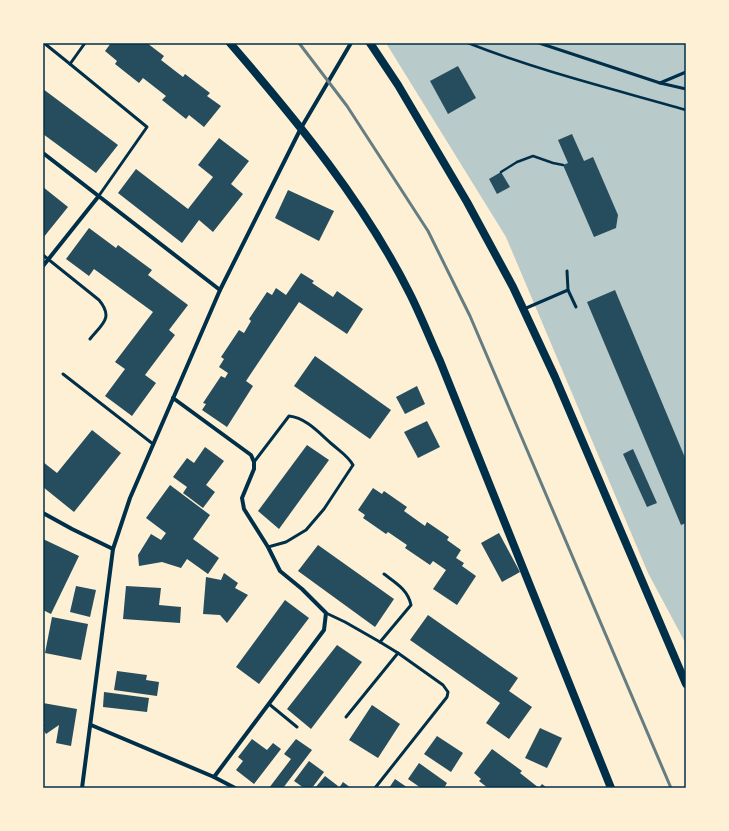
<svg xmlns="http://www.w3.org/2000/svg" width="729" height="831" font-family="Ubuntu,sans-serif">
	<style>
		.green { fill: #b9caca }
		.building { fill: #264d5e }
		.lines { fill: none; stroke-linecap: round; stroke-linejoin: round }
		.path { stroke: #003049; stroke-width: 2.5 }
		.service { stroke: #003049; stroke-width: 3 }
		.minor { stroke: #003049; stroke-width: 4 }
		.secondary { stroke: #003049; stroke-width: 8 }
		.rail { stroke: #657d81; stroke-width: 3 }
		.neatline { fill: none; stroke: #003049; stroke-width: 1.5 }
	</style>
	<rect width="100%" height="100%" fill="#fdf0d5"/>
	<polygon class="green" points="386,43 686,43 686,644 648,573 506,237"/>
	<g class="building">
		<polygon points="111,43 147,43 164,56 161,60 183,77 185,74 210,93 207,96 221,106 204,127 189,115 186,119 162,100 166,96 143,78 139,83 115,64 117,61 105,51"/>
		<polygon points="458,66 476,98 448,114 430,81"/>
		<polygon points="43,89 118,145 96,173 43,134"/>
		<polygon points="572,134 584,161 593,157 618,215 616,228 594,237 563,165 568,163 558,140"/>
		<polygon points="219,138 249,161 231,184 243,194 213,232 199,220 182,243 118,193 136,169 188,209 213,177 198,165"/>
		<polygon points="501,172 510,187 497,194 489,179"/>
		<polygon points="43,187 68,207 43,238"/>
		<polygon points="288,190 334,211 319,241 275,218"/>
		<polygon points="89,228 116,248 118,245 152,270 148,275 188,305 169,330 175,335 145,375 156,383 132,416 105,396 125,369 115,362 153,312 94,269 89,276 66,259"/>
		<polygon points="301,273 314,281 312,283 333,297 337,291 363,309 347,334 299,302 246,381 253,386 227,427 202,410 206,404 203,403 221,376 225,378 228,373 219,367 224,359 221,357 239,330 244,333 251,321 249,319 267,292 272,295 276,288 286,295"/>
		<polygon points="615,290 686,460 686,523 681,525 587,302"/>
		<polygon points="315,356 391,410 370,439 294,386"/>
		<polygon points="417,386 425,404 405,414 396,397"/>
		<polygon points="427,421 440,447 418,458 404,432"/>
		<polygon points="92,430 121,453 74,512 43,487 43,462 57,473"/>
		<polygon points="307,445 329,460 279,529 258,511"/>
		<polygon points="205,447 224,461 206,485 215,492 203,508 183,493 187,487 173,477 187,458 194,463"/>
		<polygon points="633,449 657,503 647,507 623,454"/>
		<polygon points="170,485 210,515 193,539 219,558 208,574 187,559 181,568 162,562 139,566 138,555 151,534 161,540 166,533 146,518"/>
		<polygon points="373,488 382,494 384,491 407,507 404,511 425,526 427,522 449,537 447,540 461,550 456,558 464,563 462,566 476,576 457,605 433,589 446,570 433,561 430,565 405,548 407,545 388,532 386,534 363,518 365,515 358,510"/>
		<polygon points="499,533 520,572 502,582 481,543"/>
		<polygon points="43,539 79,556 51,614 43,610"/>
		<polygon points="318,545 394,599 375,627 298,571"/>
		<polygon points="224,573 238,583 235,588 248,595 227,623 220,615 203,614 206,577 221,580"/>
		<polygon points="76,586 96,590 90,617 70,612"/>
		<polygon points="126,586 161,588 159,605 181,607 180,623 123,619"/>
		<polygon points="285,600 309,618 259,684 236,667"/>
		<polygon points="428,615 518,678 509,691 532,707 509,739 486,723 500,703 410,640"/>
		<polygon points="52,617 88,624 81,660 45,653"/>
		<polygon points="337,645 362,662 311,729 287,709"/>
		<polygon points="117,671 147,675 146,680 159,682 157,696 114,690"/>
		<polygon points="104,692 149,698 147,712 103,707"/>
		<polygon points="43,703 77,709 71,746 56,743 59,725 46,734 43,729 43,724 45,722 43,722"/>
		<polygon points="372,705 400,724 378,758 349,740"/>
		<polygon points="540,728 562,738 547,768 525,758"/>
		<polygon points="437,736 463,753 451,772 424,754"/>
		<polygon points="252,739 267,750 273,743 281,749 254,784 236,770 243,761 238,757"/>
		<polygon points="296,739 312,750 283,788 269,788 291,759 284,754"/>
		<polygon points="492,749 522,771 520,773 539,788 542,784 547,788 488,788 479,781 481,779 474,773"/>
		<polygon points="309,761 324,772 312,788 304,788 294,781"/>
		<polygon points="419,763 447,783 444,788 421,788 408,779"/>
		<polygon points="325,776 338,786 337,788 315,788"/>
		<polygon points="395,779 408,788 389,788"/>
		<polygon points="343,782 351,788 339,788"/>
	</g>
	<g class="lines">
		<g class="path">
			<path d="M468,43C539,71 613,89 686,110"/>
			<polyline points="501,172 517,162 533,156 553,163 563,165"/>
		</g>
		<g class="service">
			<polyline points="44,43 70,64"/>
			<polyline points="85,43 70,64 147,127 98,197"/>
			<polyline points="539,43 660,83 686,89"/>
			<polyline points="660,83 686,72"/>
			<path d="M43,255L99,300C114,318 102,324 90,339"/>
			<polyline points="568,290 576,307"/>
			<polyline points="524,309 568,290 567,271"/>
			<polyline points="63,374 153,444"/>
			<path d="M254,462L289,416C307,418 320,434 333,445C341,452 348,456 353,465L324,509L306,530L286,542L268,547"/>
			<path d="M326,613L345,622L380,642L411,605C408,590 396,583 384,574"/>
			<polyline points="269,704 297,727"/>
			<polyline points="346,717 398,653"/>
			<polyline points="375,788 447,697 448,692 443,685 398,653 380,642"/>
		</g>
		<g class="minor">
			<polyline points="43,153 220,290"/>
			<polyline points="43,266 98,197"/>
			<polyline points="173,398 251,455 254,462 254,469 242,498 244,509 268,547 280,571 302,589 326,613 324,630 214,777"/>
			<polyline points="43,513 72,529 113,549"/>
			<polyline points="91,725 214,777 235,788"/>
			<polyline points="82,788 113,549 130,498 220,290 301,128 351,43"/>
		</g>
		<g class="secondary">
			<path d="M230,43C297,121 364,202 410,294C421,316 430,339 440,361L611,788"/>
			<polyline points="370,43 398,85 467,202 513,287 555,377 686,684"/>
		</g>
		<polyline class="rail" points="299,43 347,106 428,231 470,316 671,788"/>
	</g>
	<rect width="729" height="831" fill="none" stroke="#fdf0d5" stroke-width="88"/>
	<rect x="44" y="44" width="641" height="743" class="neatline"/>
</svg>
